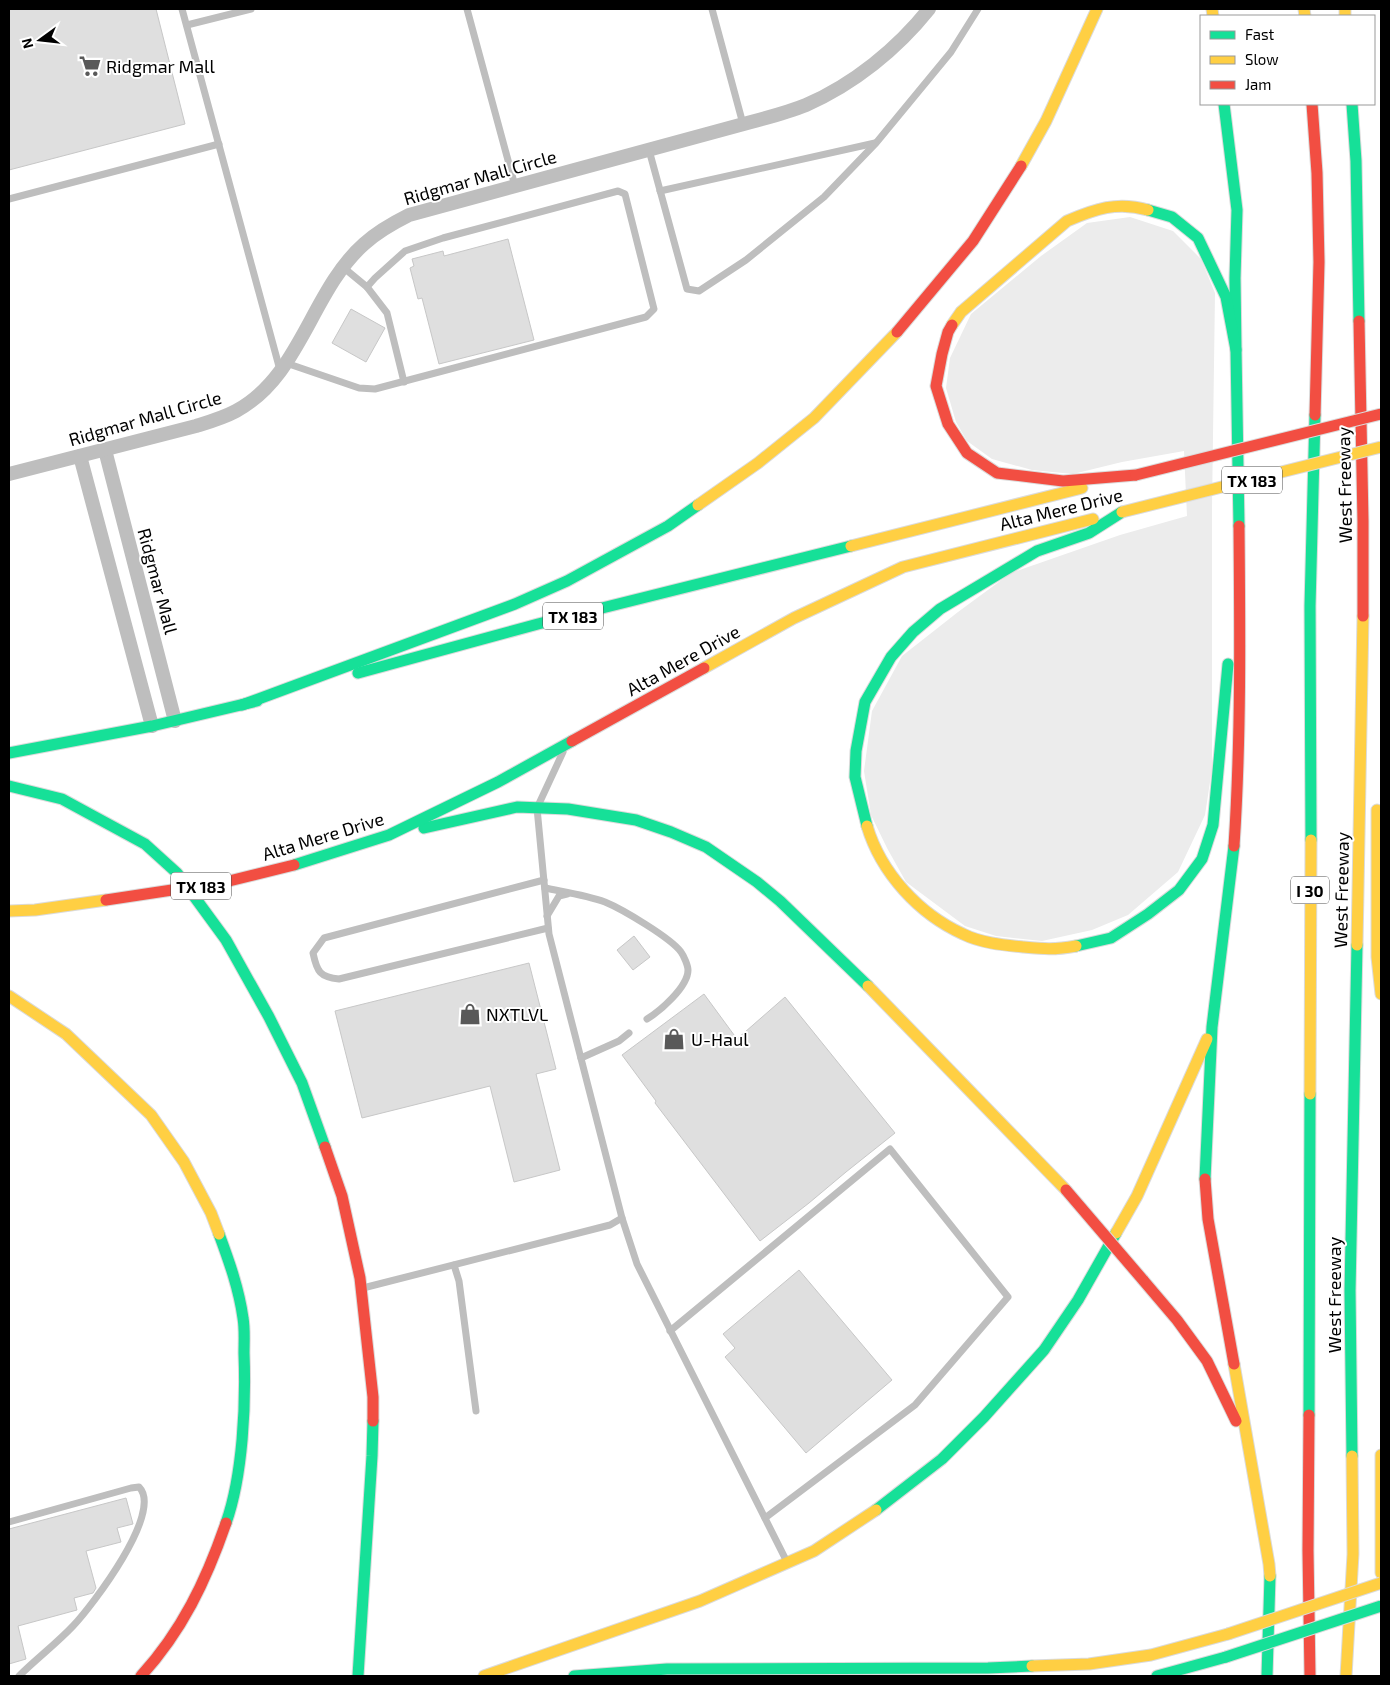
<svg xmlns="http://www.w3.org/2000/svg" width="1390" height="1685" font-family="'Exo 2',sans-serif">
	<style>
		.green { fill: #ececec }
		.building { fill: #dfdfdf; stroke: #c7c7c7 }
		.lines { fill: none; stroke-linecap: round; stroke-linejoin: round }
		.fast-casing { stroke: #dbdbdb; stroke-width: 13 }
		.slow-casing { stroke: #dbdbdb; stroke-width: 13 }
		.jam-casing { stroke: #dbdbdb; stroke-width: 13 }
		.lane { stroke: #bebebe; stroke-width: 7 }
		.street { stroke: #bebebe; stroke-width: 14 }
		.fast { stroke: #16e098; stroke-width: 11 }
		.slow { stroke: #ffcf43; stroke-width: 11 }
		.jam { stroke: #f24e42; stroke-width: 11 }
		.fast-bridge-casing { stroke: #dbdbdb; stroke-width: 13; stroke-linecap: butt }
		.slow-bridge-casing { stroke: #dbdbdb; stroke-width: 13; stroke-linecap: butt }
		.jam-bridge-casing { stroke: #dbdbdb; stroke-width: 13; stroke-linecap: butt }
		.fast-bridge { stroke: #16e098; stroke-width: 11 }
		.slow-bridge { stroke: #ffcf43; stroke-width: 11 }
		.jam-bridge { stroke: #f24e42; stroke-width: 11 }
		.labels { text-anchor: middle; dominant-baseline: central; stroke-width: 4; stroke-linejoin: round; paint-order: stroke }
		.shield { fill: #fff; stroke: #4c4c4c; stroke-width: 1 }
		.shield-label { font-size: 16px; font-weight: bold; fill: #000 }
		.poi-label { font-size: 18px; fill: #000; stroke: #fff; text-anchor: start }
		.street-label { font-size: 18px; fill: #000; stroke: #fff }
	</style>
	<rect width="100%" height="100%" fill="#fff"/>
	<polygon class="green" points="1130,217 1173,231 1201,259 1215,293 1212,507 1212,769 1205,815 1178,872 1128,915 1092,930 1042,941 996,936 965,926 906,882 887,848 871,815 864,771 872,711 902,656 958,612 1011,573 1120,535 1187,516 1184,451 1122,462 1073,474 1032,470 992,459 967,441 956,422 946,388 950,358 971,314 1041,256 1087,223"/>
	<g class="building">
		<polygon points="9,9 156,9 185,124 9,170"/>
		<polygon points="508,239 534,340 439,364 422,298 418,299 410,268 414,266 412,259 443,251 444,256"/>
		<polygon points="351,309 385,328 366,362 332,343"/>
		<polygon points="634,936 650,957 633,970 617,950"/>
		<polygon points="529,963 556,1069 536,1074 560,1170 514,1182 490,1086 362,1118 335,1011"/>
		<polygon points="704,994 737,1039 785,997 895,1133 846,1172 809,1203 760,1241 655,1103 656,1101 622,1055"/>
		<polygon points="799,1270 892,1380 806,1453 725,1357 735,1348 723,1334"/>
		<polygon points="126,1498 133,1524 117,1528 121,1542 86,1551 96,1588 93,1593 74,1598 77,1610 18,1626 26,1659 9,1664 9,1529"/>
	</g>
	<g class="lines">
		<g class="fast-casing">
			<g id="fast">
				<polyline points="1224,104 1237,210 1235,278 1236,350"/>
				<polyline points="1352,104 1356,161 1359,321"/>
				<polyline points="1148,210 1172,217 1198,238 1226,297 1236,350 1239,526"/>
				<polyline points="358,673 538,624 851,546"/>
				<polyline points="242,705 515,604 567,581 668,526 698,505"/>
				<polyline points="9,753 152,726 257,701"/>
				<polyline points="9,786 62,799 145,844 177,873 226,940 269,1017 302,1083 325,1147"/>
				<polyline points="867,826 855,777 856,751 865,702 891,657 913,632 940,609 1037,551 1089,533 1122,512"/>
				<polyline points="424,828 517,807 568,809 636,820 671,832 706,847 757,882 780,901 868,986"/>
				<polyline points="1311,840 1310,606 1315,415"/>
				<polyline points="294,865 389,835 498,782 572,741"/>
				<polyline points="1076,946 1111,938 1148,914 1179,890 1202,859 1213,825 1228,664"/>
				<polyline points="1205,1179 1212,1027 1234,846"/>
				<path d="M219,1234C229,1261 239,1289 243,1318C245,1330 244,1342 244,1353C246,1404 243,1475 226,1523"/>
				<polyline points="1309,1415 1310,1094"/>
				<polyline points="1352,1456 1350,1291 1357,945"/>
				<polyline points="876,1510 942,1459 984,1417 1044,1350 1078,1300 1116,1233"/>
				<polyline points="358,1676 372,1456 373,1421"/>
				<polyline points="574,1676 667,1669 988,1668 1032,1666"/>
				<polyline points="1157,1676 1226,1657"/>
				<polyline points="1267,1676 1270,1576"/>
			</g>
		</g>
		<g class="slow-casing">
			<g id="slow">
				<polyline points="1212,9 1213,16"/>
				<polyline points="1304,9 1305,16"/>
				<polyline points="1345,9 1345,16"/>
				<polyline points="1021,166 1046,121 1097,9"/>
				<path d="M952,325L961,312L1067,221C1095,209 1117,201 1148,210"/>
				<polyline points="698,505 758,463 814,418 897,332"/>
				<polyline points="851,546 1082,488"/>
				<polyline points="704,668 794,618 903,567 1093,519"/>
				<polyline points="1377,810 1377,957 1381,994"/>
				<path d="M867,826C881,873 919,914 963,934C981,943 1003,945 1023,947C1044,949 1054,950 1076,946"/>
				<polyline points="9,911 35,910 106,900"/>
				<polyline points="1357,945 1363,616"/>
				<polyline points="868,986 1066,1190"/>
				<polyline points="9,996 66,1034 151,1115 184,1162 211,1213 219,1234"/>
				<polyline points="1310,1094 1311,840"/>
				<polyline points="1116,1233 1137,1196 1207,1039"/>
				<polyline points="1234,1364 1269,1564 1270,1576"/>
				<polyline points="1381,1455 1381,1573"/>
				<polyline points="1032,1666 1089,1664 1151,1655 1228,1634"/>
				<polyline points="484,1676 700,1601 814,1551 876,1510"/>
				<polyline points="1346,1676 1353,1554 1352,1456"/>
			</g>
		</g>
		<g class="jam-casing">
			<g id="jam">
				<polyline points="1312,104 1317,173 1319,262 1315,415"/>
				<polyline points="1359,321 1363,521 1363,616"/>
				<polyline points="952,325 948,332 942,354 936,386 948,424 967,453 997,473 1063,481 1136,475"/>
				<polyline points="897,332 973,241 1021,166"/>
				<polyline points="572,741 704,668"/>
				<path d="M1234,846C1241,739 1240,633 1239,526"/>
				<polyline points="325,1147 342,1196 360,1278 373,1397 373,1421"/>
				<polyline points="1205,1179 1208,1219 1234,1364"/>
				<polyline points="1143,1280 1177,1320 1207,1361 1236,1421"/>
				<polyline points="1309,1415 1308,1551 1310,1676"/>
				<path d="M141,1676C182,1631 206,1581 226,1523"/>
			</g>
		</g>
		<g class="lane">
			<polyline points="182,9 280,370"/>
			<polyline points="467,9 515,186"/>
			<polyline points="712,9 743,124"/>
			<polyline points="187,25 251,9"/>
			<polyline points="649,150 687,289 699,291 746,260 824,197 876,143 951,52 978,9"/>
			<polyline points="660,191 875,143"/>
			<polyline points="9,199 219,144"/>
			<polyline points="367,287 387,313 404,382"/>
			<polyline points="286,363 359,388 375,389 646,317 654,309 625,194 618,191 443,238 405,251 375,278 367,287 344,268"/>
			<polyline points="563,752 537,808 549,934 622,1218"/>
			<path d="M544,880L324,938L313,953C317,972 320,977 339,979L548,928"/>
			<path d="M545,888C564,892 586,895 605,902C622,909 671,938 681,952C684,956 688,966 688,970C688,987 660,1011 647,1019"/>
			<polyline points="547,916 559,896 567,894"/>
			<polyline points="581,1058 619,1041 629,1033"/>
			<polyline points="454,1265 459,1281 476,1411"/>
			<polyline points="363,1288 610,1225 622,1218 637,1264 786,1560"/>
			<polyline points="670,1331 890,1149 1008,1297 915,1405 765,1518"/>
			<path d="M9,1522L131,1488L139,1487C164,1512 92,1606 73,1626C56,1644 36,1659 19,1676"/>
		</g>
		<g class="street">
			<polyline points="105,450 175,721"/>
			<polyline points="80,456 152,726"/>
			<path d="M9,474L196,426C209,422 223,418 236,411C301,376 311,291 364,244C377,232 393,223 409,215L751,122C770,117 789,112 806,105C854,84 897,49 929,9"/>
		</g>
		<use href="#fast" class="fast"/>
		<use href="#slow" class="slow"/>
		<use href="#jam" class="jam"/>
		<g class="fast-bridge-casing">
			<polyline id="fast-bridge" points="1226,1657 1381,1606"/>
		</g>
		<g class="slow-bridge-casing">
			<g id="slow-bridge">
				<polyline points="1122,512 1381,447"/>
				<polyline points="1228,1634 1381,1583"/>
			</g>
		</g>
		<g class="jam-bridge-casing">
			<g id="jam-bridge">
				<polyline points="1136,475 1381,414"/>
				<polyline points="106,900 225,882 294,865"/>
				<polyline points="1066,1190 1143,1280"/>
			</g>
		</g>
		<use href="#fast-bridge" class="fast-bridge"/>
		<use href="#slow-bridge" class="slow-bridge"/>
		<use href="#jam-bridge" class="jam-bridge"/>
	</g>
	<defs>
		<g id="supermarket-bare" transform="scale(1.725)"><path d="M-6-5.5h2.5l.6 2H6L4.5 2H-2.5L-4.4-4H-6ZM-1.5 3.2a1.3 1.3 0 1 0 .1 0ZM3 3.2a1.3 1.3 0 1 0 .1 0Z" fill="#595959" stroke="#fff" stroke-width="2.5" paint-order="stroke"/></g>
		<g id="shop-bare" transform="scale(1.725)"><path d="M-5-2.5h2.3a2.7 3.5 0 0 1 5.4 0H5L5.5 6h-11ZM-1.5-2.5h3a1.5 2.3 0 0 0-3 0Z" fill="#595959" stroke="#fff" stroke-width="2.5" paint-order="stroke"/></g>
	</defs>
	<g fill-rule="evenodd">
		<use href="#supermarket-bare" x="90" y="66"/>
		<use href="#shop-bare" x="470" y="1014"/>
		<use href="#shop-bare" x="674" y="1039"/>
	</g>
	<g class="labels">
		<g class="shield">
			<rect x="1222" y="466.5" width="60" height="27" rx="4"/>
			<rect x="543" y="602.5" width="60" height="27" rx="4"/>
			<rect x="171" y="872.5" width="60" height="27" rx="4"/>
			<rect x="1291" y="876.5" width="38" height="27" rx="4"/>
		</g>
		<g class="shield-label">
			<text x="1252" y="480">TX 183</text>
			<text x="573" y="616">TX 183</text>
			<text x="201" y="886">TX 183</text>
			<text x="1310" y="890">I 30</text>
		</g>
		<g class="poi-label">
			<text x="106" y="66">Ridgmar Mall</text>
			<text x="486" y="1014">NXTLVL</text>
			<text x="691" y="1039">U-Haul</text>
		</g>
		<g class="street-label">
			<text transform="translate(480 177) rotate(-16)">Ridgmar Mall Circle</text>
			<text transform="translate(145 418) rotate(-16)">Ridgmar Mall Circle</text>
			<text transform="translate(1344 485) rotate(-91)">West Freeway</text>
			<text transform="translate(1061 509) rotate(-14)">Alta Mere Drive</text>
			<text transform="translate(158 581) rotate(75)">Ridgmar Mall</text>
			<text transform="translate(683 660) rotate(-29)">Alta Mere Drive</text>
			<text transform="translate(323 836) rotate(-17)">Alta Mere Drive</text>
			<text transform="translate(1341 890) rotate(-89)">West Freeway</text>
			<text transform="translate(1334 1295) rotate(-90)">West Freeway</text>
		</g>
	</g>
	<rect width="1390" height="1685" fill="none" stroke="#000000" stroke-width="20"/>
	<rect x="1200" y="15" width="175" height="90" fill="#ffffff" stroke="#999999"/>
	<rect x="1210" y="31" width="25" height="8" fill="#16e098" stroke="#999999"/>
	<text x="1245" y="40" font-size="15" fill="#000000">Fast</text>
	<rect x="1210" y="56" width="25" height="8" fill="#ffcf43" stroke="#999999"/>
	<text x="1245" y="65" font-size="15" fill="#000000">Slow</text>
	<rect x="1210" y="81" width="25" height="8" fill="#f24e42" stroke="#999999"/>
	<text x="1245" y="90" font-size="15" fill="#000000">Jam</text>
	<g transform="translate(40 40) rotate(255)" stroke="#ffffff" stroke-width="4" paint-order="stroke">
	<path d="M0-4L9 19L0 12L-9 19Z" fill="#000000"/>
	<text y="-8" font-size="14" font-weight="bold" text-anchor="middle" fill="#000000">N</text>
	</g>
</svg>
